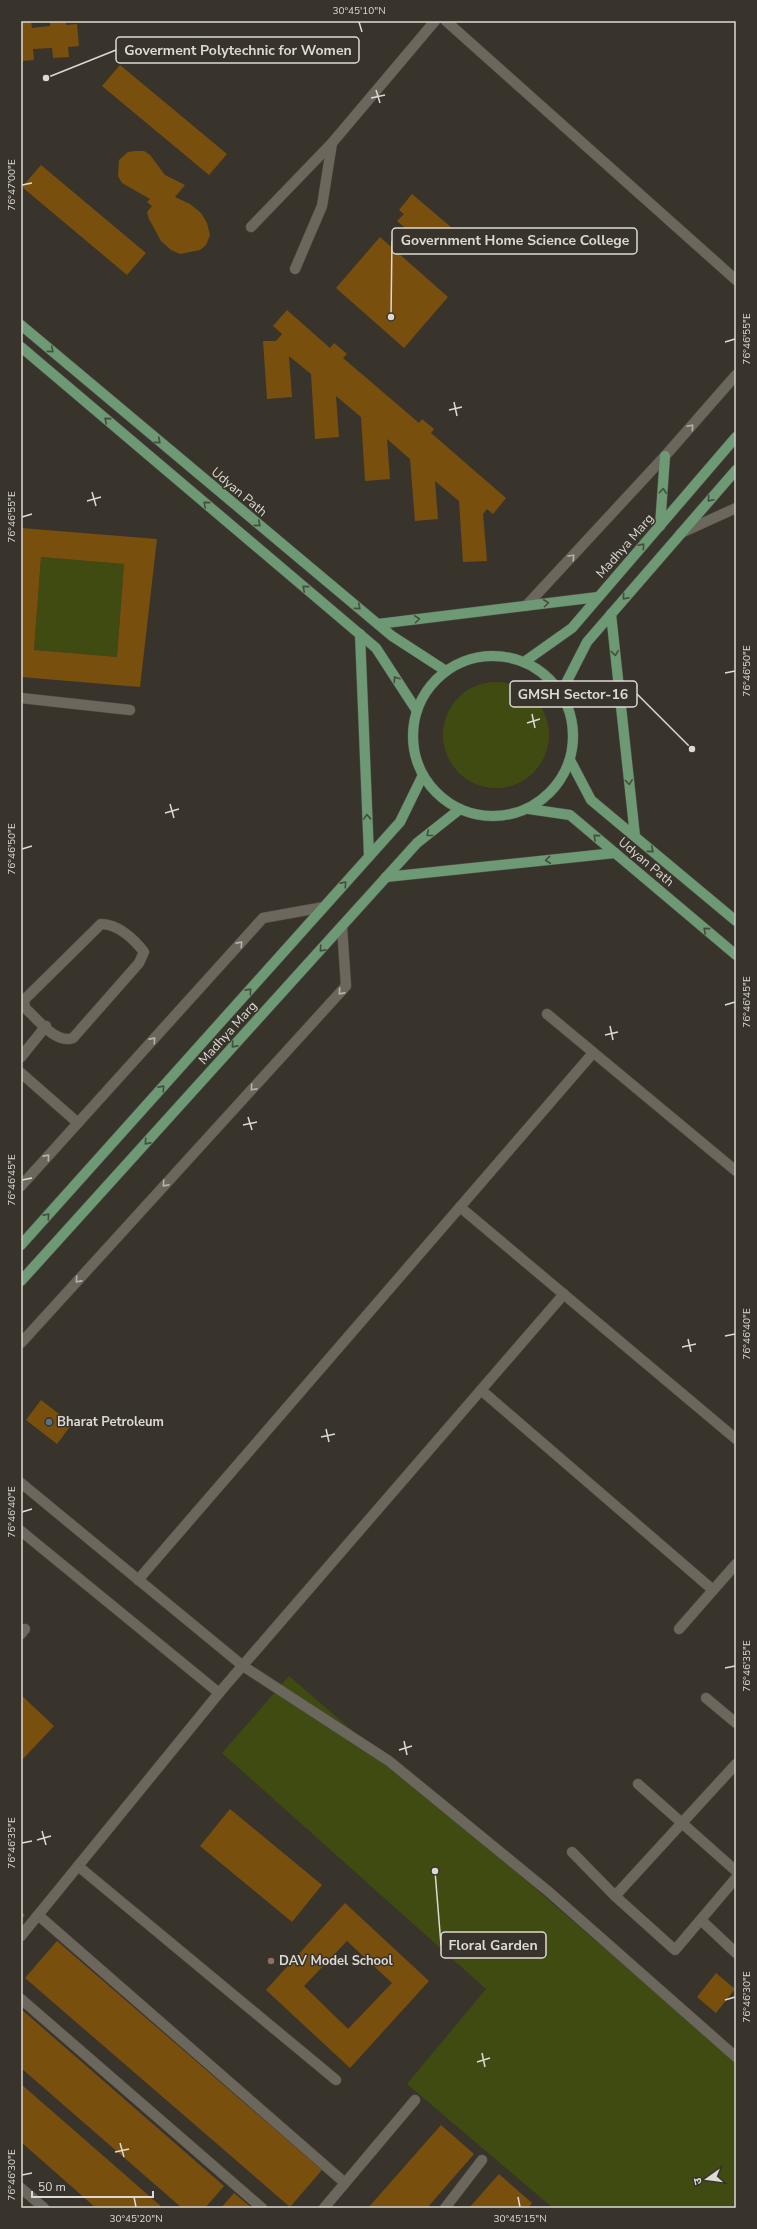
<svg xmlns="http://www.w3.org/2000/svg" width="757" height="2229" font-family="'Nunito Sans','Noto Sans Devanagari',sans-serif">
	<style>
		.green { fill: #404b12 }
		.building { fill: #794f0e; fill-rule: evenodd }
		.lines { fill: none; stroke-linecap: round; stroke-linejoin: round }
		.minor-casing { stroke: #54514a; stroke-width: 11 }
		.major-casing { stroke: #54514a; stroke-width: 11 }
		.minor { stroke: #6b675d; stroke-width: 10 }
		.major { stroke: #6d9a74; stroke-width: 10 }
		.oneway { stroke: #454e3d }
		.oneway2 { stroke: #b5b2ab }
		.ticks { fill: none; stroke: #dddad5; stroke-width: 1.5 }
		.service-dot { fill: #5c6f8a; stroke: #38342b; stroke-width: 1.5 }
		.education-dot { fill: #8d6e63; stroke: #38342b; stroke-width: 1.5 }
		.labels { text-anchor: middle; dominant-baseline: central; stroke-width: 3; stroke-linejoin: round; paint-order: stroke }
		.street-label { font-size: 13px; fill: #dddad5; stroke: #38342b }
		.poi-label { font-size: 13px; font-weight: bold; fill: #dddad5; stroke: #38342b; text-anchor: start }
		.leader { fill: none; stroke: #dddad5; stroke-width: 1.5 }
		.callout-dot { fill: #dddad5; stroke: #38342b; stroke-width: 1.5 }
		.callout { fill: #38342b; stroke: #dddad5; stroke-width: 1.5 }
		.callout-label { font-size: 14px; text-anchor: middle; font-weight: bold; fill: #dddad5 }
		.neatline { fill: none; stroke: #dddad5; stroke-width: 1.5 }
		.ticks-label { font-size: 10px; text-anchor: middle; fill: #dddad5 }
	</style>
	<rect width="100%" height="100%" fill="#38342b"/>
	<g class="green">
		<polygon points="41,557 124,564 117,657 34,650"/>
		<circle cx="496" cy="735" r="53"/>
		<polygon points="289,1676 736,2062 736,2208 553,2208 407,2084 486,1989 222,1753"/>
	</g>
	<g class="building">
		<polygon points="21,21 31,21 32,28 50,26 50,21 66,21 66,25 77,24 79,46 68,47 69,57 53,58 52,48 33,49 34,60 21,61"/>
		<polygon points="120,65 227,154 209,175 102,86"/>
		<polygon points="135,151 144,151 150,155 165,175 185,185 175,197 190,204 201,213 207,223 210,235 206,245 200,250 180,254 171,250 161,241 149,219 147,212 152,206 147,202 150,199 122,183 118,176 119,160 128,152"/>
		<polygon points="41,165 146,253 127,275 22,187"/>
		<polygon points="412,194 452,228 432,251 397,221 404,214 399,210"/>
		<polygon points="380,237 448,297 404,348 336,288"/>
		<polygon points="287,310 330,348 334,343 347,354 343,358 419,423 422,419 434,429 431,433 506,498 493,514 487,509 483,514 487,561 463,562 459,501 435,481 438,519 415,521 410,459 387,439 390,479 365,481 361,417 336,396 339,437 315,439 311,374 289,356 292,397 267,399 263,341 276,341 282,334 273,326"/>
		<path d="M21,528L157,539L140,687L21,677ZM41,557L124,564L117,657L34,650Z"/>
		<polygon points="41,1400 72,1424 57,1444 26,1420"/>
		<polygon points="21,1695 54,1726 21,1761"/>
		<polygon points="230,1809 322,1885 292,1922 200,1846"/>
		<path d="M345,1903L429,1981L350,2068L266,1990ZM347,1941L392,1983L348,2029L304,1986Z"/>
		<polygon points="21,1912 25,1915 21,1920"/>
		<polygon points="57,1941 322,2170 290,2207 25,1978"/>
		<polygon points="716,1973 735,1989 716,2013 697,1997"/>
		<polygon points="21,2009 224,2186 205,2208 182,2208 21,2068"/>
		<polygon points="21,2084 163,2208 96,2208 21,2142"/>
		<polygon points="441,2125 474,2154 427,2208 368,2208"/>
		<polygon points="499,2174 532,2203 528,2208 469,2208"/>
		<polygon points="234,2193 252,2208 221,2208"/>
	</g>
	<g class="lines">
		<g class="minor-casing">
			<g id="minor">
				<polyline points="446,21 736,280"/>
				<polyline points="251,227 332,143"/>
				<polyline points="295,269 322,206 332,143 435,21"/>
				<polyline points="681,533 736,508"/>
				<polyline points="526,606 665,456 736,375"/>
				<polyline points="21,698 130,710"/>
				<path d="M101,924C118,924 134,939 144,952L139,963L73,1038C55,1044 38,1019 25,1008L24,1000Z"/>
				<polyline points="547,1014 736,1171"/>
				<polyline points="21,1057 46,1026"/>
				<polyline points="21,1073 78,1123"/>
				<polyline points="21,1186 263,918 324,907"/>
				<polyline points="460,1207 736,1439"/>
				<polyline points="21,1343 346,986 342,927"/>
				<polyline points="481,1390 713,1590"/>
				<polyline points="21,1483 243,1666 389,1761 549,1892 736,2057"/>
				<polyline points="21,1531 219,1693"/>
				<polyline points="138,1580 593,1053"/>
				<polyline points="679,1629 736,1564"/>
				<polyline points="21,1634 25,1629"/>
				<polyline points="706,1698 736,1723"/>
				<polyline points="638,1784 736,1871"/>
				<polyline points="572,1852 615,1896 675,1950 736,1878"/>
				<polyline points="78,1866 336,2080"/>
				<polyline points="615,1896 736,1764"/>
				<polyline points="38,1915 345,2183"/>
				<polyline points="701,1920 736,1953"/>
				<polyline points="21,1936 219,1693 564,1294"/>
				<polyline points="21,1999 262,2208"/>
				<polyline points="21,2188 44,2208"/>
				<polyline points="324,2208 415,2100"/>
				<polyline points="445,2208 482,2160"/>
			</g>
		</g>
		<g class="major-casing">
			<g id="major">
				<polyline points="21,325 392,636 446,671"/>
				<polyline points="21,347 376,648 417,711"/>
				<polyline points="660,526 665,456"/>
				<polyline points="611,614 635,836"/>
				<polyline points="378,624 598,597"/>
				<polyline points="360,634 369,856"/>
				<circle cx="493" cy="736" r="80"/>
				<polyline points="524,662 572,628 736,437"/>
				<polyline points="561,693 587,642 736,470"/>
				<polyline points="570,760 591,800 736,921"/>
				<polyline points="529,809 570,815 736,955"/>
				<polyline points="386,877 615,853"/>
				<polyline points="21,1245 400,822 423,775"/>
				<polyline points="21,1281 417,843 460,809"/>
			</g>
		</g>
		<use href="#minor" class="minor"/>
		<use href="#major" class="major"/>
	</g>
	<defs><path id="oneway-chevron" d="M-2-3.5L2.5 0L-2 3.5" fill="none" stroke-width="1.6" stroke-linecap="round" stroke-linejoin="round"/></defs>
	<g class="oneway">
		<use href="#oneway-chevron" transform="translate(51 350) rotate(41)"/>
		<use href="#oneway-chevron" transform="translate(107 420) rotate(-140)"/>
		<use href="#oneway-chevron" transform="translate(158 441) rotate(40)"/>
		<use href="#oneway-chevron" transform="translate(663 491) rotate(-86)"/>
		<use href="#oneway-chevron" transform="translate(710 499) rotate(131)"/>
		<use href="#oneway-chevron" transform="translate(206 504) rotate(-140)"/>
		<use href="#oneway-chevron" transform="translate(258 524) rotate(40)"/>
		<use href="#oneway-chevron" transform="translate(642 546) rotate(-49)"/>
		<use href="#oneway-chevron" transform="translate(305 588) rotate(-140)"/>
		<use href="#oneway-chevron" transform="translate(625 597) rotate(131)"/>
		<use href="#oneway-chevron" transform="translate(546 603) rotate(-7)"/>
		<use href="#oneway-chevron" transform="translate(358 607) rotate(40)"/>
		<use href="#oneway-chevron" transform="translate(417 619) rotate(-7)"/>
		<use href="#oneway-chevron" transform="translate(615 653) rotate(84)"/>
		<use href="#oneway-chevron" transform="translate(396 679) rotate(-123)"/>
		<use href="#oneway-chevron" transform="translate(629 782) rotate(84)"/>
		<use href="#oneway-chevron" transform="translate(367 817) rotate(-92)"/>
		<use href="#oneway-chevron" transform="translate(429 834) rotate(141)"/>
		<use href="#oneway-chevron" transform="translate(596 837) rotate(-140)"/>
		<use href="#oneway-chevron" transform="translate(651 850) rotate(40)"/>
		<use href="#oneway-chevron" transform="translate(548 860) rotate(174)"/>
		<use href="#oneway-chevron" transform="translate(344 884) rotate(-48)"/>
		<use href="#oneway-chevron" transform="translate(706 930) rotate(-140)"/>
		<use href="#oneway-chevron" transform="translate(322 949) rotate(132)"/>
		<use href="#oneway-chevron" transform="translate(249 991) rotate(-48)"/>
		<use href="#oneway-chevron" transform="translate(234 1045) rotate(132)"/>
		<use href="#oneway-chevron" transform="translate(162 1088) rotate(-48)"/>
		<use href="#oneway-chevron" transform="translate(147 1142) rotate(132)"/>
		<use href="#oneway-chevron" transform="translate(47 1216) rotate(-48)"/>
	</g>
	<g class="oneway2">
		<use href="#oneway-chevron" transform="translate(691 427) rotate(-49)"/>
		<use href="#oneway-chevron" transform="translate(572 557) rotate(-47)"/>
		<use href="#oneway-chevron" transform="translate(240 944) rotate(-48)"/>
		<use href="#oneway-chevron" transform="translate(341 992) rotate(132)"/>
		<use href="#oneway-chevron" transform="translate(153 1040) rotate(-48)"/>
		<use href="#oneway-chevron" transform="translate(253 1088) rotate(132)"/>
		<use href="#oneway-chevron" transform="translate(47 1157) rotate(-48)"/>
		<use href="#oneway-chevron" transform="translate(165 1184) rotate(132)"/>
		<use href="#oneway-chevron" transform="translate(78 1280) rotate(132)"/>
	</g>
	<path class="ticks" d="M359,22L362,32M376,90L380,103M371,98L385,95M22,185L32,183M725,342L735,339M454,402L457,416M449,410L462,407M92,492L96,506M87,501L101,497M22,517L32,514M725,673L735,671M532,714L535,728M527,723L540,719M170,804L174,818M165,813L179,809M22,849L32,846M725,1005L735,1002M610,1026L613,1040M605,1035L618,1032M248,1117L252,1130M243,1125L257,1122M22,1180L32,1178M725,1336L735,1334M688,1339L691,1352M682,1347L696,1344M326,1429L329,1442M321,1437L335,1434M22,1512L32,1509M725,1668L735,1666M404,1741L407,1755M399,1750L412,1746M42,1831L46,1845M37,1840L51,1836M22,1843L32,1841M725,2000L735,1997M482,2053L485,2067M477,2062L490,2058M120,2143L124,2157M115,2152L129,2149M22,2175L32,2173M134,2197L136,2207M518,2197L520,2207"/>
	<circle class="service-dot" cx="49" cy="1422" r="4"/>
	<circle class="education-dot" cx="271" cy="1961" r="4"/>
	<g class="labels">
		<g class="street-label">
			<text transform="translate(239 492) rotate(40)">Udyan Path</text>
			<text transform="translate(625 546) rotate(-49)">Madhya Marg</text>
			<text transform="translate(646 862) rotate(40)">Udyan Path</text>
			<text transform="translate(228 1033) rotate(-48)">Madhya Marg</text>
		</g>
		<g class="poi-label">
			<text x="57" y="1422">Bharat Petroleum</text>
			<text x="279" y="1961">DAV Model School</text>
		</g>
	</g>
	<path class="leader" d="M46 78L116 50M391 317L392 241M692 749L637 694M435 1871L441 1945"/>
	<g class="callout-dot">
		<circle cx="46" cy="78" r="4"/>
		<circle cx="391" cy="317" r="4"/>
		<circle cx="692" cy="749" r="4"/>
		<circle cx="435" cy="1871" r="4"/>
	</g>
	<g class="callout">
		<rect x="116" y="37" width="243" height="26" rx="4"/>
		<rect x="392" y="228" width="245" height="26" rx="4"/>
		<rect x="510" y="681" width="127" height="26" rx="4"/>
		<rect x="441" y="1932" width="105" height="26" rx="4"/>
	</g>
	<g class="callout-label">
		<text x="238" y="55">Goverment Polytechnic for Women</text>
		<text x="515" y="245">Government Home Science College</text>
		<text x="573" y="699">GMSH Sector-16</text>
		<text x="493" y="1950">Floral Garden</text>
	</g>
	<rect width="757" height="2229" fill="none" stroke="#38342b" stroke-width="44"/>
	<g transform="translate(707 2179) rotate(256)" stroke="#38342b" stroke-width="3" paint-order="stroke">
	<path d="M0-3L7 15L0 10L-7 15Z" fill="#dddad5"/>
	<text y="-6" font-size="11" font-weight="bold" text-anchor="middle" fill="#dddad5">उ</text>
	</g>
	<path d="M32 2191v6h121v-6" fill="none" stroke="#dddad5" stroke-width="2"/>
	<text x="38" y="2191" font-size="12" fill="#dddad5" stroke="#38342b" stroke-width="3" paint-order="stroke">50 m</text>
	<rect x="22" y="22" width="713" height="2185" class="neatline"/>
	<g class="ticks-label">
		<text x="359" y="14">30°45'10"N</text>
		<text transform="translate(11 185) rotate(-90)" y="4">76°47'00"E</text>
		<text transform="translate(746 339) rotate(-90)" y="4">76°46'55"E</text>
		<text transform="translate(11 517) rotate(-90)" y="4">76°46'55"E</text>
		<text transform="translate(746 671) rotate(-90)" y="4">76°46'50"E</text>
		<text transform="translate(11 849) rotate(-90)" y="4">76°46'50"E</text>
		<text transform="translate(746 1002) rotate(-90)" y="4">76°46'45"E</text>
		<text transform="translate(11 1180) rotate(-90)" y="4">76°46'45"E</text>
		<text transform="translate(746 1334) rotate(-90)" y="4">76°46'40"E</text>
		<text transform="translate(11 1512) rotate(-90)" y="4">76°46'40"E</text>
		<text transform="translate(746 1666) rotate(-90)" y="4">76°46'35"E</text>
		<text transform="translate(11 1843) rotate(-90)" y="4">76°46'35"E</text>
		<text transform="translate(746 1997) rotate(-90)" y="4">76°46'30"E</text>
		<text transform="translate(11 2175) rotate(-90)" y="4">76°46'30"E</text>
		<text x="136" y="2222">30°45'20"N</text>
		<text x="520" y="2222">30°45'15"N</text>
	</g>
</svg>
